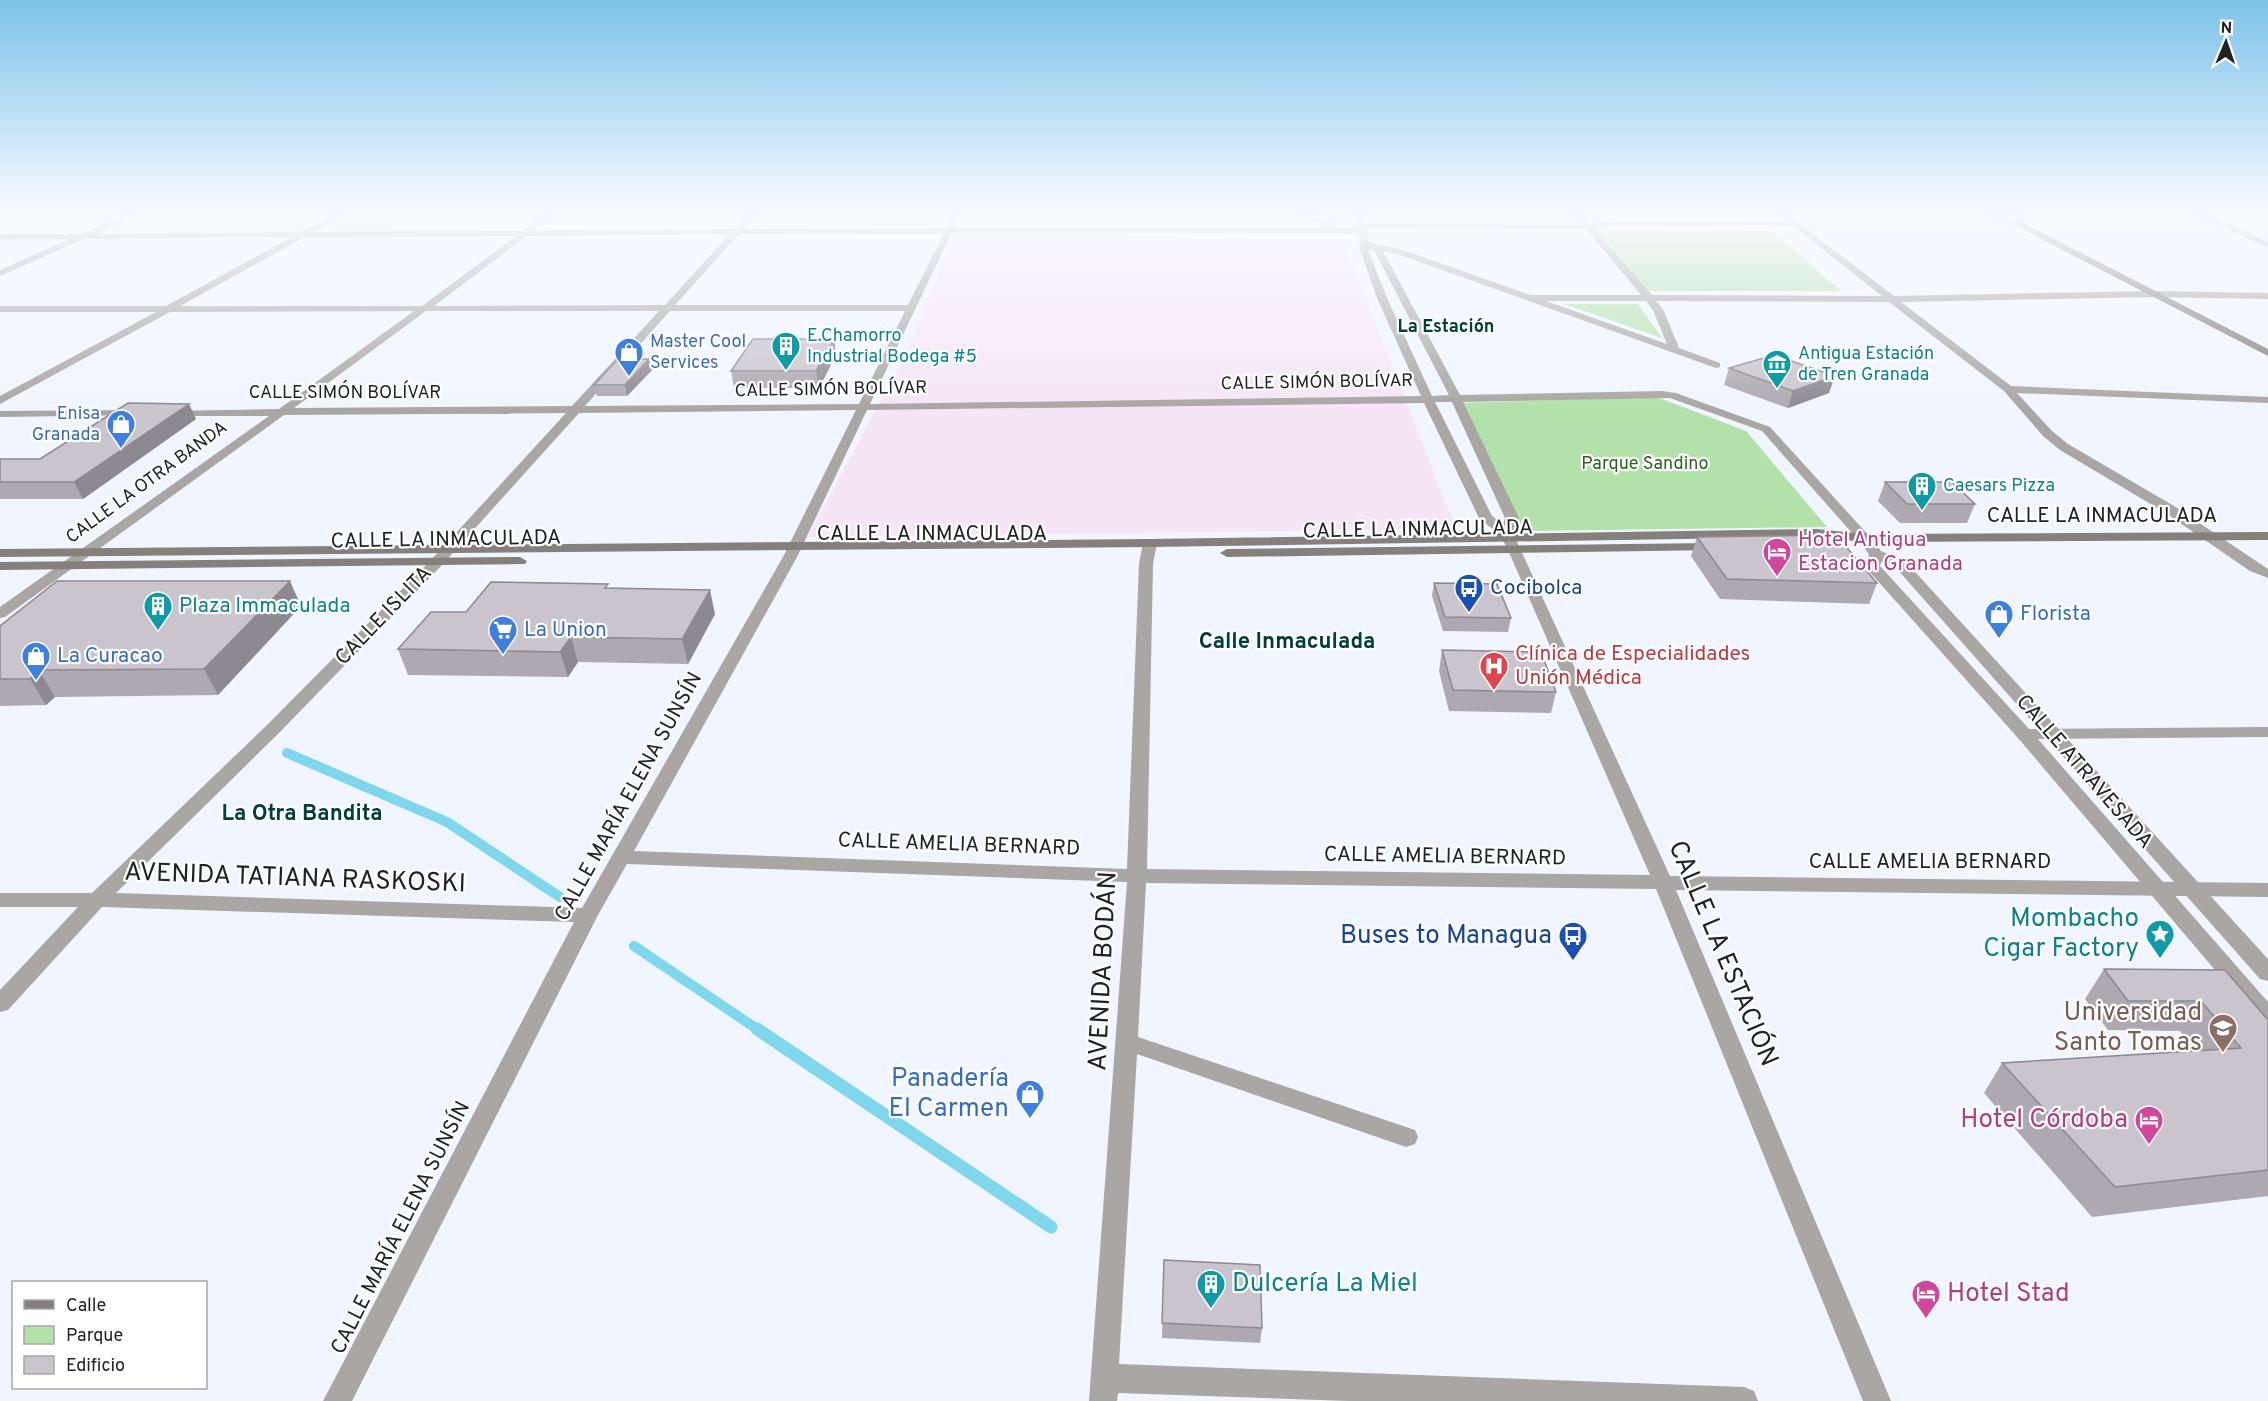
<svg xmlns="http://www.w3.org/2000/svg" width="2268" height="1401" font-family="Overpass,sans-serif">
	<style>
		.industrial { fill: #f6e5f7 }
		.green { fill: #b2e1aa }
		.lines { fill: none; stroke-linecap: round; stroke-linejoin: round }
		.stream-far1 { stroke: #7ed7ed; stroke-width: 10 }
		.stream { stroke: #7ed7ed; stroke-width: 13 }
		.minor { fill: #a9a6a3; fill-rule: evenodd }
		.tertiary { fill: #a9a6a3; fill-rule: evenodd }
		.secondary { fill: #85807b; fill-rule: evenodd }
		.wall { fill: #aea9b0 }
		.shaded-wall { fill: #8d8990 }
		.building { fill: #cac4cd; stroke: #8d8990; stroke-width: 1.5 }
		.labels { text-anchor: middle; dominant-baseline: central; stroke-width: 4.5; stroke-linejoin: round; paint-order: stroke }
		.far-neighbourhood-label { font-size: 18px; font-weight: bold; fill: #014037; stroke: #fff }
		.far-culture-label { font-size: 18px; fill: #0d838f; stroke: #fff; text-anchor: start }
		.far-shop-label { font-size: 18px; fill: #366cbe; stroke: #fff; text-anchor: start }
		.far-street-label { font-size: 18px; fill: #202225; stroke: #fff }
		.far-park-label { font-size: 18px; fill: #29651e; stroke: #fff }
		.street-label { font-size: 21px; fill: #202225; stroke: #fff }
		.hotel-label { font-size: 21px; fill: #b23c85; stroke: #fff; text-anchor: start }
		.transit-label { font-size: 21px; fill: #164399; stroke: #fff; text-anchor: start }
		.culture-label { font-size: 21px; fill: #0d838f; stroke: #fff; text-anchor: start }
		.shop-label { font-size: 21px; fill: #366cbe; stroke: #fff; text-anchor: start }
		.health-label { font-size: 21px; fill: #be3a42; stroke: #fff; text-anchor: start }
		.neighbourhood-label { font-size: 22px; font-weight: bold; fill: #014037; stroke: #fff }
		.near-street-label { font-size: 26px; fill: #202225; stroke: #fff }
		.near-culture-label { font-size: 26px; fill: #0d838f; stroke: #fff; text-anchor: end }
		.near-transit-label { font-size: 26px; fill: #164399; stroke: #fff; text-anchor: end }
		.near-education-label { font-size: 26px; fill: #785e54; stroke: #fff; text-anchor: end }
		.near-shop-label { font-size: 26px; fill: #366cbe; stroke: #fff; text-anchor: end }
		.near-hotel-label { font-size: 26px; fill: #b23c85; stroke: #fff; text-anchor: end }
	</style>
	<rect width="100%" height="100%" fill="#f0f5ff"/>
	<polygon class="industrial" points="1340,233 1456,529 808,537 907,351 954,235"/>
	<g class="green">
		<polygon points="1592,231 1772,231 1841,291 1648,291"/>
		<polygon points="1564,304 1638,304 1662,338"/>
		<polygon points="1657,397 1746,431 1827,527 1523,531 1458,403"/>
	</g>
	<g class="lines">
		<g class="stream-far1">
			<polyline points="287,753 447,822 560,897"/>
			<polyline points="634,946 760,1031"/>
		</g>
		<polyline class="stream" points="757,1029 1051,1227"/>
		<g class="minor">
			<path d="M126,214H138L96,234L302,232L334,214H345L314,232L523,231L544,214H554L533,231L735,229L748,214H757L744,229L946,228L953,214H961L955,228H1333L1299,214H1311L1336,224L1337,226L1333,228H1358L1355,214H1363L1365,224L1582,225L1573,214H1582L1590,224L1610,222L1785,221L1778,214H1787L1894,296L2154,291L2268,293V299L2154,297L1901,302L2011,386L2268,397V403L2017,393L2052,431L2068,444L2174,506L2268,569V578L2250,571L2164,512L2060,450L2044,437L2004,391L1889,302L1656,301L1663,309L1679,348L1720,363V367L1716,368L1400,255L1383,251L1460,395L1662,391L1676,393L1770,427L1871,538L1864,542L1859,541L1762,431L1670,398L1463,402L1519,518L1513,533L1670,876L2268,883V897L1676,890L1891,1401H1863L1656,889L1146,883L1138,1037L1415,1130L1418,1137L1415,1144L1406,1147L1137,1054L1119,1364L1744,1387L1754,1391L1758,1401H1348L1118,1393L1117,1401H1089L1127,882L627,864L598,915L352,1401H323L574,922L102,907L8,1010L0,1012V990L78,907H0V893H92L265,727L432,559L566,413L284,415L5,617L0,618V607L269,416H171L165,413L167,411L279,409L414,311L170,312L0,404V396L156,312H0V306H166L292,237L84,239L0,276V270L70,239L0,240V234H82ZM1792,225L1882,296L1652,295L1594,229L1610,226ZM1366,228L1586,229L1641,295H1530L1406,251L1369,242ZM952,232L1359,233L1361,242L1359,247L1377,298L1421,396L870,404ZM944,233L908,305H675L739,234ZM730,234L665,305L434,306L527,236ZM516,236L422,306H180L305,237ZM1368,250H1374L1449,395L1432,396L1387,298ZM1546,301H1646L1653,310L1667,344ZM426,311H659L572,406L294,408ZM670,311H905L859,404L585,406ZM1435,402H1452L1505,518L1503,524L1492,516ZM1424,403L1479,518L1500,535L1508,550L1650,875L1147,869L1153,564L1157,543L1150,539L1143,543L1139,564L1127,869L634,851L797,557L867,410ZM856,410L783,557L582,908L116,893L277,735L442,565L579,413Z"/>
			<polygon points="1987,214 1999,214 2025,225 2018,227"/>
			<polygon points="2195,214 2206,214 2268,242 2268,248"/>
			<polygon points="136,410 142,413 140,415 0,417 0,411"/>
			<polygon points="2268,727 2268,737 2024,739 2018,738 2015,734 2018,730 2024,729"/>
		</g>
		<polygon class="tertiary" points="1864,534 1869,535 1881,551 1907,563 2268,959 2268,981 2260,979 1897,569 1881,562 1880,566 2030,730 2268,1002 2268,1026 2260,1023 2018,738 1868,570 1866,567 1869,554 1857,538"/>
		<g class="secondary">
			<polygon points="2014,214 2022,214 2025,224 2268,349 2268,356 2018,227"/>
			<polygon points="1817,529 1864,534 2268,532 2268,540 1864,542 1817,537 1150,547 0,557 0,549 1150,539"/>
			<polygon points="1714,543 1721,547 1719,550 1227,557 1220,553 1227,549"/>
			<polygon points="520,557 527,561 525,564 0,570 0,562"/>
		</g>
	</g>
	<g class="wall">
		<polygon points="834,339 836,355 819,388 734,388 731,371"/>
		<polygon points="1729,368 1829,393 1788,408 1724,385"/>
		<polygon points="652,370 627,396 597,396 594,385"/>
		<polygon points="196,419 83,499 0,499 0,459 40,459"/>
		<polygon points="1885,482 1975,504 1967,523 1900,523 1878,501"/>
		<polygon points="1697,537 1877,583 1869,604 1720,599 1691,556"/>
		<polygon points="1434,583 1511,618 1508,632 1443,631 1432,596"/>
		<polygon points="609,588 715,614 688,664 578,662 568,677 408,675 398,649 466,612"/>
		<polygon points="301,606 218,695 55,697 46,705 0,706 0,626"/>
		<polygon points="1442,650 1556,692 1551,713 1449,711 1439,671"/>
		<polygon points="2104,969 2268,1020 2268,1196 2092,1217 1984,1093 2002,1063 2196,1051 2180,1031 2108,1030 2085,999"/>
		<polygon points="1164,1260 1262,1328 1260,1343 1162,1338"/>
	</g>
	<g class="shaded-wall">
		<polygon points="834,339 836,355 819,388 816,371"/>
		<polygon points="649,359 652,370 627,396 625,385"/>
		<polygon points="1835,376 1829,393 1788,408 1793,391"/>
		<polygon points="189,404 196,419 83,499 74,482"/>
		<polygon points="290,581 301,606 218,695 204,669"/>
		<polygon points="710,590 715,614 688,664 682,639"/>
		<polygon points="571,637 578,662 568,677 560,652"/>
		<polygon points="39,670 55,697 46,705 30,679"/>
	</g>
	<g class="building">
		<polygon points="753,339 834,339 816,371 731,371"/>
		<polygon points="1774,355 1835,376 1793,391 1729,368"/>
		<polygon points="618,359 649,359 625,385 594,385"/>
		<polygon points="128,403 189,404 74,482 0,482 0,459 40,459"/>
		<polygon points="1885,482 1952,482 1975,504 1907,504"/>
		<polygon points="1836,535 1877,583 1727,579 1697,537"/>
		<polygon points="57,581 290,581 204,669 39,670 30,679 0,679 0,626"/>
		<polygon points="491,582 608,584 605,588 710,590 682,639 571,637 560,652 398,649 431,612 466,612"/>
		<polygon points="1434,583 1497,584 1511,618 1445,617"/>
		<polygon points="1442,650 1541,652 1556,692 1453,690"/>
		<polygon points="2104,969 2225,970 2268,1020 2268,1170 2115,1187 2002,1063 2241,1048 2201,1001 2128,1001"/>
		<polygon points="1164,1260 1260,1265 1262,1328 1162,1323"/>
	</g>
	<linearGradient id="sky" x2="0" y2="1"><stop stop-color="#7dc2ea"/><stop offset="0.52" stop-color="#f8faff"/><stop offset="1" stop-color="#f8faff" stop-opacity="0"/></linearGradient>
	<rect width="2268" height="410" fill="url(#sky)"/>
	<defs>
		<g id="building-pin" transform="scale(1.5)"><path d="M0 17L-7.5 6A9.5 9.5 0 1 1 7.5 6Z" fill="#0f9aa8" stroke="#fff"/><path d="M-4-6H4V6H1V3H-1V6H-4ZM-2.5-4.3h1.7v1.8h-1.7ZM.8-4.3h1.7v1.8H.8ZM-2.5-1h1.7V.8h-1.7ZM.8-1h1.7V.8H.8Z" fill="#fff"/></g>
		<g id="shop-pin" transform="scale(1.5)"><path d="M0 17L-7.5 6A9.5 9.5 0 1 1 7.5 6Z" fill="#3f7fe0" stroke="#fff"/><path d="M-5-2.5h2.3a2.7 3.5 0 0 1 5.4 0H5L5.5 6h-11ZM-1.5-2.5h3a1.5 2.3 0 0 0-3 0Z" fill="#fff"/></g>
		<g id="museum-pin" transform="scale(1.5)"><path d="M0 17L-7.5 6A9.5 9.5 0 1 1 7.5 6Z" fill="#0f9aa8" stroke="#fff"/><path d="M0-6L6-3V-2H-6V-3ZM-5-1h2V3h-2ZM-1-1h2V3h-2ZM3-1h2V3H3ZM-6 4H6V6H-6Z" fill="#fff"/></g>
		<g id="hotel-pin" transform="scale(1.5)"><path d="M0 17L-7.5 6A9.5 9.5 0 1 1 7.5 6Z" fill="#d1479c" stroke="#fff"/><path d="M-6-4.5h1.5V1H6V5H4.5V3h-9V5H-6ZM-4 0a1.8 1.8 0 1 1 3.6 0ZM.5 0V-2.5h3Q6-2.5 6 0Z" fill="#fff"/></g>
		<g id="bus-pin" transform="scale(1.5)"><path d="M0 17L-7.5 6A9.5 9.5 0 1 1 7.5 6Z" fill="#1a4fb4" stroke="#fff"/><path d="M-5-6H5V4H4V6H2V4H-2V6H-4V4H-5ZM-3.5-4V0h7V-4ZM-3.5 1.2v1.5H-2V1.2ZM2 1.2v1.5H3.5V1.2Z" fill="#fff"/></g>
		<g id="supermarket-pin" transform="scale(1.5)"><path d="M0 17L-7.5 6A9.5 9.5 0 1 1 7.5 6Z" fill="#3f7fe0" stroke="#fff"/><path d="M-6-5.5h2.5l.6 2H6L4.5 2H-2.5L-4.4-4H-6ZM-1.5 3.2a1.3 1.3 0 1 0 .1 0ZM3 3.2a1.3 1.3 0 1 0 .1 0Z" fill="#fff"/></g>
		<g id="hospital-pin" transform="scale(1.5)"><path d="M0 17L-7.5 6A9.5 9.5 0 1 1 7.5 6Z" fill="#e0444e" stroke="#fff"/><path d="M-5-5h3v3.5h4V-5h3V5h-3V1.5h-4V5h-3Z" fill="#fff"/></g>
		<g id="sight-pin" transform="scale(1.5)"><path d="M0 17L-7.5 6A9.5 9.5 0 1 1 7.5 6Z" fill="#0f9aa8" stroke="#fff"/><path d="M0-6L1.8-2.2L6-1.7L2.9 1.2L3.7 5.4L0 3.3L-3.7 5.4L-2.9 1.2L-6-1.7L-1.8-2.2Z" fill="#fff"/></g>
		<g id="university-pin" transform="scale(1.5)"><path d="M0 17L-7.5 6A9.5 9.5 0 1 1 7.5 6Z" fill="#8d6e63" stroke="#fff"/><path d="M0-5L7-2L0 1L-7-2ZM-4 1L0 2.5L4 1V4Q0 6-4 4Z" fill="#fff"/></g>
	</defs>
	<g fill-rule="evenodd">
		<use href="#building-pin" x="786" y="346"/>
		<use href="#shop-pin" x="629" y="352"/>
		<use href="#museum-pin" x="1777" y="364"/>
		<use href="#shop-pin" x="121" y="424"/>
		<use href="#building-pin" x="1922" y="486"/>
		<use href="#hotel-pin" x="1777" y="552"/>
		<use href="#bus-pin" x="1469" y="588"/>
		<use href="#building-pin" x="158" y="606"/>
		<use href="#shop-pin" x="1999" y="614"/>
		<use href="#supermarket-pin" x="503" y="630"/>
		<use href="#shop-pin" x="36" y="656"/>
		<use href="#hospital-pin" x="1494" y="666"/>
		<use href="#sight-pin" x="2160" y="934"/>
		<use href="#bus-pin" x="1573" y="936"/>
		<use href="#university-pin" x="2223" y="1028"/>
		<use href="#shop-pin" x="1030" y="1094"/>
		<use href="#hotel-pin" x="2149" y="1120"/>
		<use href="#building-pin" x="1211" y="1284"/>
		<use href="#hotel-pin" x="1926" y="1294"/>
	</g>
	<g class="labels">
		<g class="far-neighbourhood-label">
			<text x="1446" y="327">La Estación</text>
		</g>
		<g class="far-culture-label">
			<text x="807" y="336">E.Chamorro<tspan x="807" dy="21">Industrial Bodega #5</tspan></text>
			<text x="1798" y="354">Antigua Estación<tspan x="1798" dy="21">de Tren Granada</tspan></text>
			<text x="1943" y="486">Caesars Pizza</text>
		</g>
		<g class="far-shop-label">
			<text x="650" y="342">Master Cool<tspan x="650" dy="21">Services</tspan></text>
			<text x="100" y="414" text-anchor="end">Enisa<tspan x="100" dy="21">Granada</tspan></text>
		</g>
		<g class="far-street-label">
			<text transform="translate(1317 383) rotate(-1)">CALLE SIMÓN BOLÍVAR</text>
			<text transform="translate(831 390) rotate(-1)">CALLE SIMÓN BOLÍVAR</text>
			<text x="345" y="393">CALLE SIMÓN BOLÍVAR</text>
			<text transform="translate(147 483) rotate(-36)">CALLE LA OTRA BANDA</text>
		</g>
		<g class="far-park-label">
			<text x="1645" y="464">Parque Sandino</text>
		</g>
		<g class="street-label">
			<text x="2102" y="516">CALLE LA INMACULADA</text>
			<text transform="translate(1418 530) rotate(-1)">CALLE LA INMACULADA</text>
			<text x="932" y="534">CALLE LA INMACULADA</text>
			<text transform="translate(446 540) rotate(-1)">CALLE LA INMACULADA</text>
			<text transform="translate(384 616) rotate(-46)">CALLE ISLITA</text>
			<text transform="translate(2084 772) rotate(49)">CALLE ATRAVESADA</text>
			<text transform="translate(629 797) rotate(-61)">CALLE MARÍA ELENA SUNSÍN</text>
			<text transform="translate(959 845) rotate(2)">CALLE AMELIA BERNARD</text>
			<text transform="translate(1445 857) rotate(1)">CALLE AMELIA BERNARD</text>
			<text x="1930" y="862">CALLE AMELIA BERNARD</text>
			<text transform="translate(401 1228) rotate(-63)">CALLE MARÍA ELENA SUNSÍN</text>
		</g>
		<g class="hotel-label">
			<text x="1798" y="540">Hotel Antigua<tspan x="1798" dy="24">Estacion Granada</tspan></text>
		</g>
		<g class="transit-label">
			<text x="1490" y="588">Cocibolca</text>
		</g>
		<g class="culture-label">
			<text x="179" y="606">Plaza Immaculada</text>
		</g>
		<g class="shop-label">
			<text x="2020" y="614">Florista</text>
			<text x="524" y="630">La Union</text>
			<text x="57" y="656">La Curacao</text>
		</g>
		<g class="health-label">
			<text x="1515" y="654">Clínica de Especialidades<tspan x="1515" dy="24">Unión Médica</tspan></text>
		</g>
		<g class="neighbourhood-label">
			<text x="1287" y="642">Calle Inmaculada</text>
			<text x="302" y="814">La Otra Bandita</text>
		</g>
		<g class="near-street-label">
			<text transform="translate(295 879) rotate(2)">AVENIDA TATIANA RASKOSKI</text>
			<text transform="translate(1722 954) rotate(67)">CALLE LA ESTACIÓN</text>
			<text transform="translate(1104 971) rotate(-87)">AVENIDA BODÁN</text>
		</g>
		<g class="near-culture-label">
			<text x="2139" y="919">Mombacho<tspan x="2139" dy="30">Cigar Factory</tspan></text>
			<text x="1232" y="1284" text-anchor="start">Dulcería La Miel</text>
		</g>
		<g class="near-transit-label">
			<text x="1552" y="936">Buses to Managua</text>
		</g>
		<g class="near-education-label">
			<text x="2202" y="1013">Universidad<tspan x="2202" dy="30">Santo Tomas</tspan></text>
		</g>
		<g class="near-shop-label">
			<text x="1009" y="1079">Panadería<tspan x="1009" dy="30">El Carmen</tspan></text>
		</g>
		<g class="near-hotel-label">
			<text x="2128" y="1120">Hotel Córdoba</text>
			<text x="1947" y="1294" text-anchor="start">Hotel Stad</text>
		</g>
	</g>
	<rect x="12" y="1281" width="195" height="108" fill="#ffffff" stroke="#a6a7a8" stroke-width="1.5"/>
	<rect x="24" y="1300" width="30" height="9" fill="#85807b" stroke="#a6a7a8" stroke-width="1.5"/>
	<text x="66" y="1311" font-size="18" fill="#202225">Calle</text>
	<rect x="24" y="1326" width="30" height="18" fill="#b2e1aa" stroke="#a6a7a8" stroke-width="1.5"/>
	<text x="66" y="1341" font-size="18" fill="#202225">Parque</text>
	<rect x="24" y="1356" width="30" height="18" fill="#cac4cd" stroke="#a6a7a8" stroke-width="1.5"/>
	<text x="66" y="1371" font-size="18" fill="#202225">Edificio</text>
	<g transform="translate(2226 42) rotate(2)" stroke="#ffffff" stroke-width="4.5" paint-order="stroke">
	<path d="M0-4.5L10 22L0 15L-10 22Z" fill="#202225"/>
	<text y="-9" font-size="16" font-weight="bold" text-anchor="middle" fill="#202225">N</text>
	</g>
</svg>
